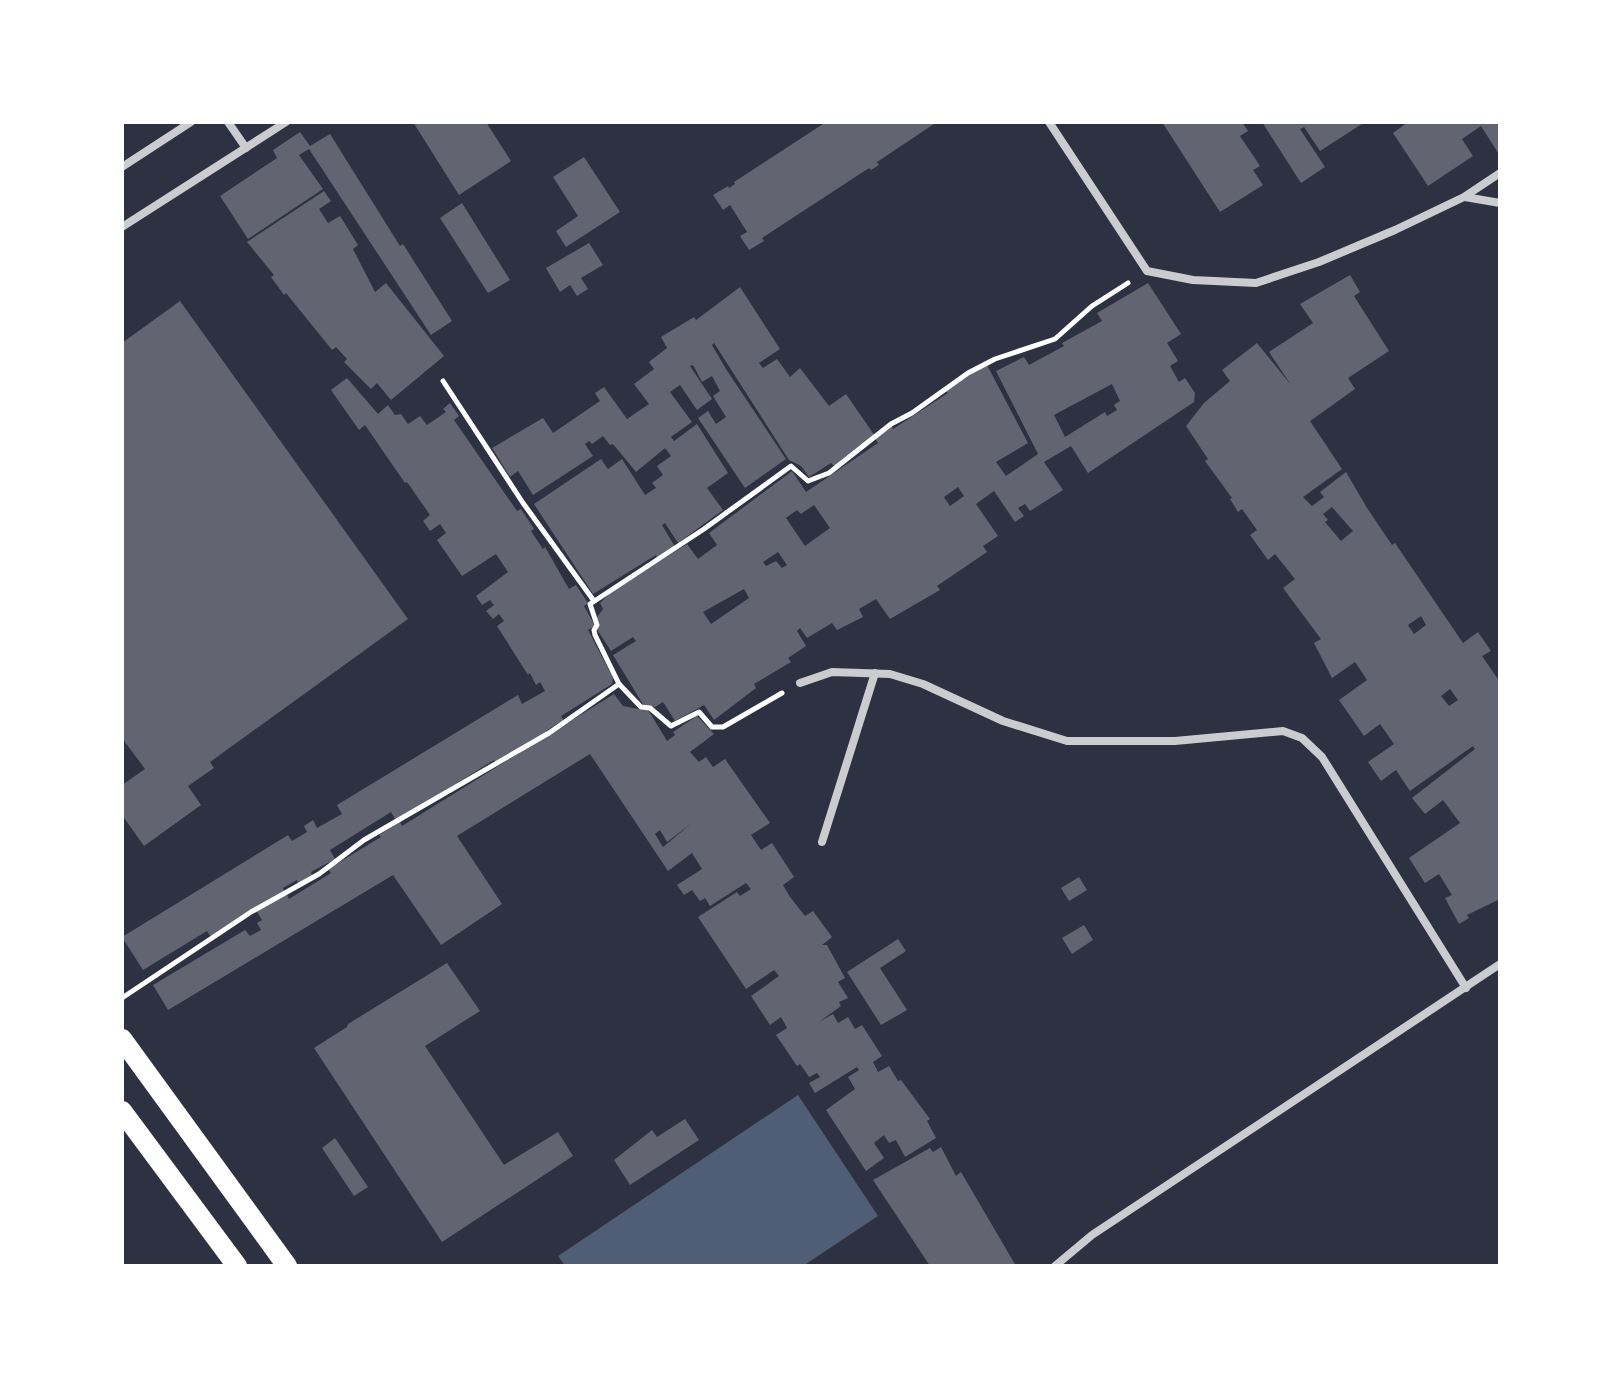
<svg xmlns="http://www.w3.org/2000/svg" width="1622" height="1388" font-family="'Source Serif 4',serif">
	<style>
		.water { fill: #4f5d75 }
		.building { fill: #626471; fill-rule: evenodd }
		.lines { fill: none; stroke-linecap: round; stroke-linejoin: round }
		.path { stroke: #fff; stroke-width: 5 }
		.minor { stroke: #caccd0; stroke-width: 8 }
		.primary { stroke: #fff; stroke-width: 20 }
	</style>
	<rect width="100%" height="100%" fill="#2d3142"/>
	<polygon class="water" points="798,1095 878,1216 803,1266 565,1266 558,1256"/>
	<g class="building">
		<polygon points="413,122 486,122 511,161 459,195"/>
		<polygon points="826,122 937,122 877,162 879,165 871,170 869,168 762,238 764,241 749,250 740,236 747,232 730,205 723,210 713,195 728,186 729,188 735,184 734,182"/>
		<polygon points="1162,122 1242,122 1248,131 1240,136 1260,166 1253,170 1263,185 1220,212"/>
		<polygon points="1262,122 1365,122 1320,151 1304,127 1300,129 1325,167 1301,183"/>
		<polygon points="1408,122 1500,122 1500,156 1481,126 1462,139 1473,156 1428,186 1393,133"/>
		<polygon points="300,132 310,146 330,134 400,246 403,244 452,321 431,335 309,149 299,155 323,189 248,239 220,196 277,158 273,150"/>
		<polygon points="584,157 620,212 566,247 556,231 578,216 553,177"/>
		<polygon points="324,191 331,201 319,209 328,223 340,216 358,245 353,249 375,292 386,283 444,356 391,400 377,383 371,389 344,362 347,359 336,347 332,350 286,293 284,295 271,277 274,275 247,242"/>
		<polygon points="462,203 510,280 488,293 440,218"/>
		<polygon points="589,243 603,265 581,278 588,289 577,296 570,285 560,292 546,268"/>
		<path d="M1350,275L1360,292L1354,296L1389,351L1348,378L1355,389L1310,421L1342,469L1303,497L1312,506L1324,497L1320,492L1346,472L1367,508L1392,545L1395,543L1463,643L1478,632L1491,651L1482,656L1500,682V899L1467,915L1469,918L1459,924L1445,898L1452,895L1439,874L1425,883L1409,858L1460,823L1443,800L1425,814L1412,798L1475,749L1473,746L1410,791L1396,770L1381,781L1368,762L1394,744L1380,724L1364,736L1339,700L1367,680L1355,662L1332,678L1314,643L1321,639L1283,588L1295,579L1275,554L1268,560L1250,535L1257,530L1242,509L1238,512L1230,499L1232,498L1205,461L1208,459L1186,426L1204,403L1230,381L1222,370L1257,343L1291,385L1269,352L1313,323L1300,304ZM1332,507L1353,531L1341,541L1325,522L1328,520L1323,514ZM1421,616L1426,625L1414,634L1408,625ZM1450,689L1458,700L1449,706L1441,696Z"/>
		<path d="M1148,283L1181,334L1167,343L1178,361L1170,366L1179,382L1185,378L1195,393L1194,402L1088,473L1071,446L1044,462L1063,490L1030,511L1025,504L1018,508L1024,516L1015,522L994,491L976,504L998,536L983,546L987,552L937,586L940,590L890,619L876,599L859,609L863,617L837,630L832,623L807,638L800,628L797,631L806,646L788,658L791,662L754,684L756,688L714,720L704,705L675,721L663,702L655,707L644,706L613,655L636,641L633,637L611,651L596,628L595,620L603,609L600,603L612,591L687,544L698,559L717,545L709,533L792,471L806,492L878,443L875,438L892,426L893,429L948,393L945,390L965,376L987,365L1028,443L996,462L1006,476L1038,454L996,371L1024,357L1029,365L1064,346L1062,343L1102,321L1097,313ZM1112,384L1120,401L1114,405L1117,410L1107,416L1105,412L1065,437L1054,415ZM958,487L964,496L950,506L944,497ZM814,505L830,528L805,546L786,518L797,510L801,514ZM778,552L787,565L782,568L776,561L766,566L763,562ZM744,589L749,598L711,624L703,612Z"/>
		<polygon points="740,287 780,349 759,363 763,368 777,359 790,377 800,368 829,406 846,394 875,436 835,467 831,463 809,477 801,466 789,460 714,343 712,345 726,369 786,459 745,488 698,418 708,411 716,424 726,417 713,396 720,391 712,376 702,382 693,365 690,366 712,399 697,410 680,385 670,392 692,422 671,437 674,441 697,424 728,473 707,488 723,510 678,543 665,523 662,525 675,547 657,558 656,555 593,594 534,504 601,459 608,469 622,459 645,495 656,488 652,483 663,475 657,466 671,456 665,448 636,472 613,444 610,445 603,436 592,444 589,441 585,444 593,456 533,495 518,471 510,477 492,448 543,418 553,433 600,401 595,393 604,387 627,419 649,404 634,384 654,369 649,362 667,348 661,337 694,317 696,320"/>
		<polygon points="180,301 408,619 210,762 214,768 188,786 201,805 144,846 122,815 122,785 145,769 122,738 122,343"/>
		<polygon points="347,378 378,414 388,405 395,415 401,414 408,424 420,416 427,425 446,412 443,409 450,403 459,416 454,420 517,511 521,509 534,529 531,531 543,549 545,547 569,589 576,585 588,603 584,606 595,626 588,630 613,678 612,684 561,716 563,720 546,731 548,734 496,764 494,760 396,821 391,812 330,850 335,859 311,872 312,875 298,884 297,880 283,888 284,891 211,937 207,931 143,970 122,937 288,835 292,841 307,832 304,826 313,820 317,828 342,814 337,805 518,695 522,704 545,691 540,682 536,685 530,673 528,675 497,626 504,621 499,614 493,619 486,611 494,605 490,600 482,605 476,596 508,572 496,554 462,576 437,540 446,533 440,524 430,531 423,521 430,515 407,482 405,483 365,425 359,430 331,390"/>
		<path d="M614,694L623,706L644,710L647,708L667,741L675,735L673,732L697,716L714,734L690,752L699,762L706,757L713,767L725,759L770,823L751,835L761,850L772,843L794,877L783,885L790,897L805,916L813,911L832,937L822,945H827L845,978L838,982L848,998L839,1002L841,1006L819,1022L833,1014L838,1023L848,1017L855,1029L862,1025L882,1056L873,1062L878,1072L889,1066L898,1081L901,1080L930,1119L927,1121L936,1138L905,1157L896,1140L889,1143L884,1135L874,1143L884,1158L866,1171L826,1110L855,1089L848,1077L859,1070L857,1067L815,1093L809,1083L820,1077L817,1073L809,1077L800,1064L797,1066L776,1035L787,1028L781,1017L770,1025L751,996L779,976L774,970L746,989L698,917L737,892L740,896L751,889L746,883L710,906L705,898L700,901L692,890L684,895L677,885L702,869L692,853L668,871L590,754L457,836L502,904L441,945L393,875L168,1010L153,985L245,930L250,936L261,930L257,923L262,920L256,910L286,893L289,899L331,873L328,869L381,837L379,835L400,822L402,826ZM692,823L663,847L655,834L660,830L667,842Z"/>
		<polygon points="1079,877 1087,890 1069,901 1061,888"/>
		<polygon points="1084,925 1093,940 1072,954 1062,938"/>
		<polygon points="898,939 906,951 880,968 907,1010 881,1025 847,972"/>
		<polygon points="447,963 480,1011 425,1046 504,1165 558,1132 573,1156 442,1242 314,1048 347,1027 348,1024"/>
		<polygon points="685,1119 699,1140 630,1185 614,1160 652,1130 657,1137"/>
		<polygon points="335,1138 368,1187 354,1196 322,1148"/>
		<polygon points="941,1147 956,1176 961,1172 1016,1266 930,1266 873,1180 930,1148 933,1152"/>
	</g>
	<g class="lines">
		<g class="path">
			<polyline points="443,381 523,503 594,601"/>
			<polyline points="619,684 641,707 650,708 671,726 699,712 712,727 723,727 782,693"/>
			<polyline points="122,998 251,912 319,874 364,840 549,733 619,684 595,635 594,630 597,625 590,604 704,529 791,466 808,481 829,473 891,424 912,413 968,373 995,359 1055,339 1092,306 1128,283"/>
		</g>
		<g class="minor">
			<polyline points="228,122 246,148"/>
			<polyline points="1049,122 1147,271 1193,280 1256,283 1319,262 1395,230 1464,197 1500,173"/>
			<polyline points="122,167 191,122"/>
			<polyline points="1465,197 1500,203"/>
			<polyline points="122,227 286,122"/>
			<polyline points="800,683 832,672 890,674 923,684 1003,721 1067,741 1175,741 1283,731 1302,738 1322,757 1466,988"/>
			<polyline points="822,842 875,673"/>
			<polyline points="1055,1266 1092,1235 1500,964"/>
		</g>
		<g class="primary">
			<polyline points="122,1039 287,1266"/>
			<polyline points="122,1111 237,1266"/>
		</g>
	</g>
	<rect width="1622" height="1388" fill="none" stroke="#ffffff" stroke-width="248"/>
</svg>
